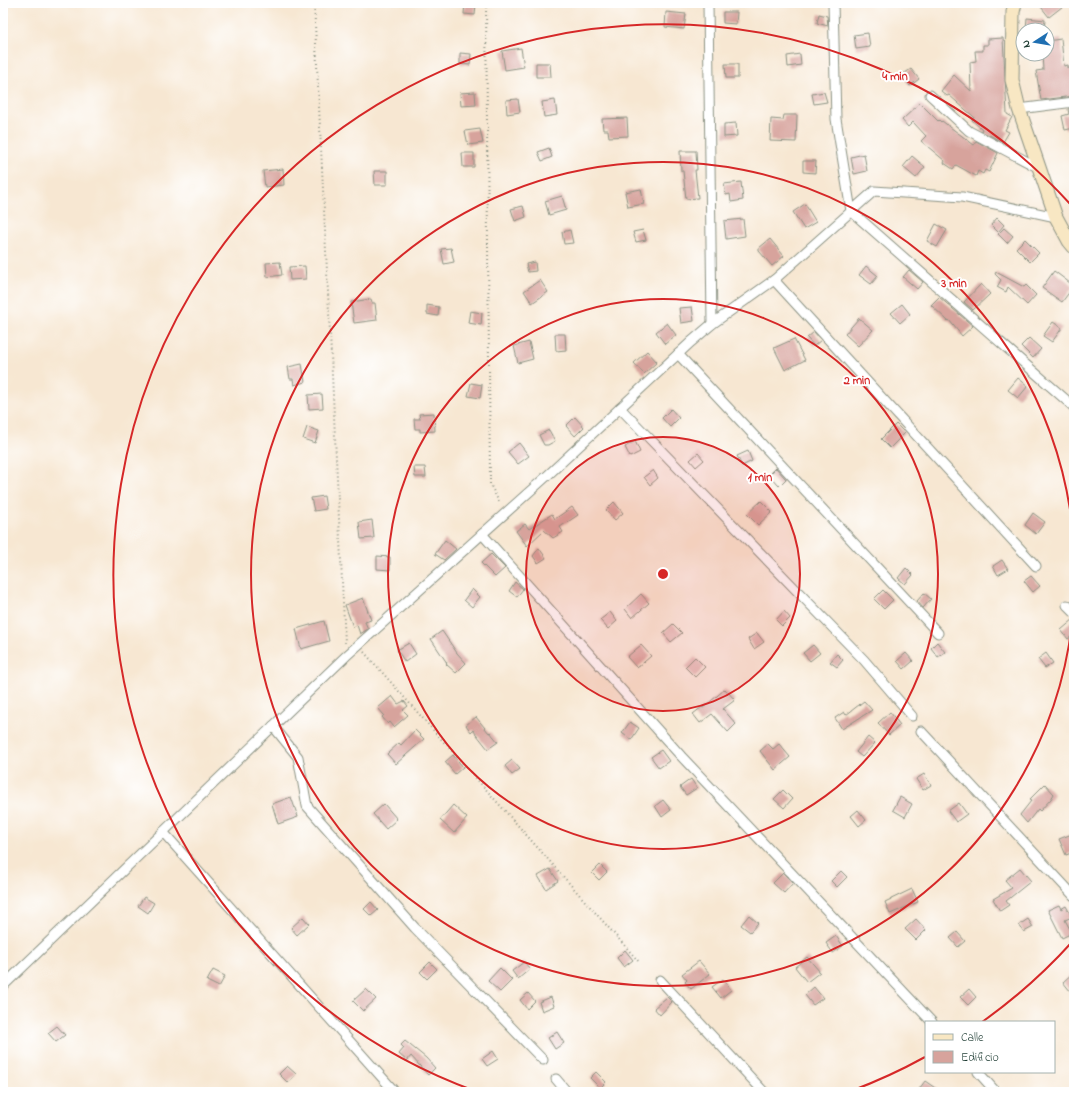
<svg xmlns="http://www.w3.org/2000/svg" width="1077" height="1095" font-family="'Indie Flower',sans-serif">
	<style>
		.building { fill: #d7a39c }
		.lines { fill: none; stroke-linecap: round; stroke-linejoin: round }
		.street-casing { stroke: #8b9283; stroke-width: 11 }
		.secondary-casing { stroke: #8b9283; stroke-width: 15 }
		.path { stroke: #8b9283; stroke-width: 2; stroke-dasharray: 1 3; stroke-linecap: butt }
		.street { stroke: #fff; stroke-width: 9 }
		.secondary { stroke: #f8e7c3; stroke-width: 13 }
		.ring { fill: none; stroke: #d62828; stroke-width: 2 }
		.centre { fill: #d62828; stroke: #fff; stroke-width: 2 }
		.ring-label { font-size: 12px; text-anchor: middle; font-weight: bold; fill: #d62828; stroke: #fff; stroke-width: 4; stroke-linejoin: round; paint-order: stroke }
	</style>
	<rect width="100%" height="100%" fill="#fff"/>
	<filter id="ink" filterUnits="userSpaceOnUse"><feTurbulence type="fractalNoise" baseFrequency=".025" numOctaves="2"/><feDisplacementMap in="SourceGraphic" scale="8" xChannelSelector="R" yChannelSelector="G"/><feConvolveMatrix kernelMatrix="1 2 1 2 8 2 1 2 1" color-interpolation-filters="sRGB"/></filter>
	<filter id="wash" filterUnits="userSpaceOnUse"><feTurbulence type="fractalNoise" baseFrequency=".012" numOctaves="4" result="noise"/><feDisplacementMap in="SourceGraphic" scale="16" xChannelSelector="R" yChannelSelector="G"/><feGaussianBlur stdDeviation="0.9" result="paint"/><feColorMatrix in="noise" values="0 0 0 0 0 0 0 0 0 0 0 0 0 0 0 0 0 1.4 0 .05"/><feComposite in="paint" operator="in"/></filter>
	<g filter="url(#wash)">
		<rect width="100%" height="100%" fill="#f7e7d2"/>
		<g id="blocks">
			<g class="building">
				<polygon points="465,3 476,3 475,15 464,14"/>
				<polygon points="1038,3 1067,3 1049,17"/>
				<polygon points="666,12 686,14 684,29 665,27"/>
				<polygon points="723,12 737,12 736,24 723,23"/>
				<polygon points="819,14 827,16 828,26 817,23"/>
				<polygon points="1027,18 1045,20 1044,30 1026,30"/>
				<polygon points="868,33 870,47 856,49 854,35"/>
				<polygon points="1003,38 1007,114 1012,117 1005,130 1009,132 1003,142 981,131 982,129 972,120 974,117 949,95 947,96 941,91 954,75 971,91 970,62 976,61 975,51 983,51 983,45 988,45 988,39"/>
				<polygon points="1061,39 1064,66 1068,65 1068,68 1074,67 1074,96 1041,100 1036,71 1043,70 1042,54 1047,54 1047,41"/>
				<polygon points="521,48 524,67 505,70 502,51"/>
				<polygon points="460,53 471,54 470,65 460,64"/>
				<polygon points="800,54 801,65 788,67 787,56"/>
				<polygon points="536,63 550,63 551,77 536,77"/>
				<polygon points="725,64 738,64 738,78 726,78"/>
				<polygon points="911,69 919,79 910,86 902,75"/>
				<polygon points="475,92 476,105 461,106 460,93"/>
				<polygon points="824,92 827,102 814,104 812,94"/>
				<polygon points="518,99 520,112 507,114 506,100"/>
				<polygon points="555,100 557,115 544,117 542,102"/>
				<polygon points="920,103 938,121 939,120 941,122 942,121 974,145 976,141 998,153 989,172 985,170 983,174 978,171 976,176 956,165 953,169 944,163 945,161 921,141 926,136 913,122 908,127 902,120"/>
				<polygon points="1074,108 1074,128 1065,130 1062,116 1069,114 1068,109"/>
				<polygon points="784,115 797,115 796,142 770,141 771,119 783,120"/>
				<polygon points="627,118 628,136 609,137 608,130 603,130 602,119"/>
				<polygon points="736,123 737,136 724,137 724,124"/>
				<polygon points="480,129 483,143 468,145 465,131"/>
				<polygon points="549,148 552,157 542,161 538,152"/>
				<polygon points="680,151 696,151 697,170 695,170 698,198 686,199 683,171 681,171"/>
				<polygon points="462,153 474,153 474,167 463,167"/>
				<polygon points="864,154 867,171 854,174 851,157"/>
				<polygon points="912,156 925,167 916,178 903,167"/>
				<polygon points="803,161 816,161 815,173 803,172"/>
				<polygon points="283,169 284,185 265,187 263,171"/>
				<polygon points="374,171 387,171 387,185 375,185"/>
				<polygon points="741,182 743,200 731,202 730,194 726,195 724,184"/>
				<polygon points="641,189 644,204 628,207 625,192"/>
				<polygon points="562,196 566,210 549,215 545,201"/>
				<polygon points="805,204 816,222 804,229 793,212"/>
				<polygon points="523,206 526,217 515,221 511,209"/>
				<polygon points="997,218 1004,225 998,232 991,225"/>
				<polygon points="743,219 745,236 726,239 724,221"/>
				<polygon points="936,224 947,230 937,247 927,241"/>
				<polygon points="1004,228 1013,236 1007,243 998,234"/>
				<polygon points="570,230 573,243 564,244 562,232"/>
				<polygon points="643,230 646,240 636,242 633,232"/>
				<polygon points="770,239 784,256 772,266 759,251 759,248"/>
				<polygon points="1025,239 1039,253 1030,262 1016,248"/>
				<polygon points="451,248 454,262 444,264 441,249"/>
				<polygon points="280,262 282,275 267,277 266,263"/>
				<polygon points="535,262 536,271 528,272 526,264"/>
				<polygon points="305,266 306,279 290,280 289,267"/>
				<polygon points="866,266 878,276 871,284 859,275"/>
				<polygon points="909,270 923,282 917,289 903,277"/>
				<polygon points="1054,271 1074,286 1062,302 1042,288"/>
				<polygon points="996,272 1024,287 1026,285 1036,295 1027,305 1008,287 1006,292 997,287 1001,280 995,274"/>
				<polygon points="540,280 548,292 532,303 524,291"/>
				<polygon points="981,284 990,294 973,310 964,302"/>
				<polygon points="939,297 973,326 962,336 949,320 948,321 931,305"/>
				<polygon points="371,299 372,303 375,303 377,320 354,323 351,302"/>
				<polygon points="902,304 910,314 900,323 891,313"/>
				<polygon points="427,305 439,307 438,316 427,314"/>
				<polygon points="692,307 694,321 681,323 679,308"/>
				<polygon points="470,311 482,313 481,325 468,323"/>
				<polygon points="859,318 873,330 858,346 845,334"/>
				<polygon points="1053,322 1062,328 1052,342 1043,336"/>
				<polygon points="667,323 676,335 665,344 656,332"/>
				<polygon points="814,332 821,340 814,346 807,338"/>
				<polygon points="555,334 565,334 566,350 556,351"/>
				<polygon points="1029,338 1041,349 1033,358 1021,346"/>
				<polygon points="794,339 805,360 785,370 774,348"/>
				<polygon points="529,342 533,359 518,363 514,346"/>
				<polygon points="647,351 657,362 644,374 634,363"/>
				<polygon points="302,364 305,382 294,385 293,379 290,379 288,367"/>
				<polygon points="1018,378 1028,386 1018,398 1008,390"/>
				<polygon points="471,383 482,385 480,398 468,396"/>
				<polygon points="322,394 323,408 309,409 308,395"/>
				<polygon points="671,409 679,418 670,427 662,418"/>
				<polygon points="434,413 435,431 420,432 420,429 415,429 414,419 420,419 419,414"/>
				<polygon points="575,417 584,427 575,436 566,426"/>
				<polygon points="896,424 905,433 890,448 881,439"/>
				<polygon points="307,427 319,431 315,443 303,439"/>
				<polygon points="549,430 555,441 548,445 544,445 539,435"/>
				<polygon points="635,441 640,452 630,457 625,447"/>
				<polygon points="519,443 529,456 518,464 508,452"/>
				<polygon points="748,451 752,461 742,466 737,456"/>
				<polygon points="698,453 704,460 696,467 690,460"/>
				<polygon points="414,467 425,467 426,477 415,477"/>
				<polygon points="776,468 786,479 779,486 769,475"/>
				<polygon points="653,470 658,478 650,485 644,477"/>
				<polygon points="324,496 326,509 314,511 311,498"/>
				<polygon points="761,501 772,512 758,525 747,514"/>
				<polygon points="614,502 623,513 615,520 606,510"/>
				<polygon points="572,507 578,515 560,527 563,532 553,538 544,530 527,546 516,531 525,524 529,529 552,514 555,519"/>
				<polygon points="1033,513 1045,522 1036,534 1025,525"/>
				<polygon points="372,520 374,538 361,539 359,522"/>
				<polygon points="445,540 456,549 444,560 435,554"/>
				<polygon points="539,548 546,558 538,563 533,556"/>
				<polygon points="491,554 505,568 495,577 481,563"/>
				<polygon points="377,556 390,557 390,570 377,569"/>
				<polygon points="1002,560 1008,569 998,575 993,566"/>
				<polygon points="906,568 913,575 905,584 898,578"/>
				<polygon points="1031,576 1040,586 1033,592 1024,581"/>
				<polygon points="515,582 523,589 517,597 509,591"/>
				<polygon points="472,589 480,597 472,607 464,600"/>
				<polygon points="883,590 893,600 884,609 874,599"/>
				<polygon points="924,593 931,599 923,608 917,601"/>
				<polygon points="641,594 649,603 632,618 625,609"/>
				<polygon points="363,598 371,620 365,622 368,629 360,634 357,625 353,627 345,605"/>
				<polygon points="784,611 790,618 782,626 776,620"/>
				<polygon points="610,612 617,621 608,629 600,620"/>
				<polygon points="1074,619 1074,635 1068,639 1061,630"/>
				<polygon points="324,621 329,641 301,649 296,629"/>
				<polygon points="673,624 682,633 671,642 663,633"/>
				<polygon points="442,631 457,653 466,663 456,673 446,664 447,663 431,639"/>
				<polygon points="757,633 764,642 754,649 748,639"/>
				<polygon points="937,642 945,652 938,657 931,648"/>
				<polygon points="409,643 416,654 405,662 397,650"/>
				<polygon points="641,645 651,656 637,668 627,657"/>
				<polygon points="813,645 820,653 810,661 803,653"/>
				<polygon points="906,653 913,661 904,669 897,661"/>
				<polygon points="1046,653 1053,663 1045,668 1038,659"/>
				<polygon points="837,654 843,660 837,667 830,662"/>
				<polygon points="695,657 705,667 695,677 685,667"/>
				<polygon points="725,689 735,700 723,709 736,724 728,732 712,714 700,723 693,714 702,707 703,708"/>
				<polygon points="392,696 398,704 404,701 408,706 403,710 408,715 394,727 390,722 388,724 382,717 384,715 378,708"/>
				<polygon points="864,701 872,710 842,729 835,718 844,712 846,715"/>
				<polygon points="890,712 900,725 889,735 878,723"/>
				<polygon points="476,717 489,733 490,732 498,742 488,749 473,730 471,732 466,725"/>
				<polygon points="630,722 639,728 631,740 622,733"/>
				<polygon points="415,730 424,739 396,764 387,754 399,743 401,745"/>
				<polygon points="868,737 875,743 862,757 856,752"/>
				<polygon points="768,744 773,749 779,744 790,757 775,770 760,751"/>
				<polygon points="661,750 669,761 659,768 651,757"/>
				<polygon points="453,755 463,767 455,774 445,762"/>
				<polygon points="512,760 520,769 512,775 505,766"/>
				<polygon points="924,774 931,785 923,790 916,779"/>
				<polygon points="691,779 697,788 686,795 680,787"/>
				<polygon points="1045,784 1054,794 1051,799 1040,811 1038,809 1027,823 1020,815 1031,801 1029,800"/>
				<polygon points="783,790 792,799 784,808 774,799"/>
				<polygon points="291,797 298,817 278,824 272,804"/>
				<polygon points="900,797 912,804 905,817 893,810"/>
				<polygon points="663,800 671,810 662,817 655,806"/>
				<polygon points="959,803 967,814 956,822 948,811"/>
				<polygon points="384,804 397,819 386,829 373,814"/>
				<polygon points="453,805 467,818 454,833 440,820"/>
				<polygon points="858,810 866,820 859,826 851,816"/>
				<polygon points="1072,834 1074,839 1074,852 1066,855 1059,839"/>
				<polygon points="600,865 607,872 599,880 592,873"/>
				<polygon points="1020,868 1031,881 1006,901 1009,905 1000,911 993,899 1012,888 1005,880"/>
				<polygon points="550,869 558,881 546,889 538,876"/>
				<polygon points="841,871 847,877 837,887 831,881"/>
				<polygon points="783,873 793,883 784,893 773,883"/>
				<polygon points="912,889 918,902 890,914 885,902"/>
				<polygon points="144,897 154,903 148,913 138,906"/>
				<polygon points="371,902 378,910 371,916 364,909"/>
				<polygon points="1059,905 1061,909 1066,906 1072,917 1065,920 1072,933 1062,938 1048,910"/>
				<polygon points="749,915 758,923 750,932 741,925"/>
				<polygon points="303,917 309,924 297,935 291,928"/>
				<polygon points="916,919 926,930 916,940 905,929"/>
				<polygon points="1028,919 1033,927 1024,932 1019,925"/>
				<polygon points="957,932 965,941 958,947 950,938"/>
				<polygon points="836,936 843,946 833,953 826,943"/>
				<polygon points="625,950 633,960 624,967 617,958"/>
				<polygon points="807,957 820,972 807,982 795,967"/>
				<polygon points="699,961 710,974 691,989 685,982 687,980 682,974"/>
				<polygon points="430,962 437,969 427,979 420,972"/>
				<polygon points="524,962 530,969 518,979 512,971"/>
				<polygon points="500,968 512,980 500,992 488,981"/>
				<polygon points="213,970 225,976 219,987 207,981"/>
				<polygon points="1074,972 1074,996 1063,982"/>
				<polygon points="723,979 731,990 721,998 712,987"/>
				<polygon points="814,987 823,998 813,1005 805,995"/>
				<polygon points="366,989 376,999 363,1011 353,1001"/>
				<polygon points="969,989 976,997 968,1005 960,997"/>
				<polygon points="528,993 535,1001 527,1009 520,1000"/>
				<polygon points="551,997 554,1006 542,1011 539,1002"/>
				<polygon points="667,997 672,1002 660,1015 654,1008"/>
				<polygon points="57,1026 65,1035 56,1042 48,1033"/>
				<polygon points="557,1032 564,1043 555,1049 548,1038"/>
				<polygon points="405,1041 426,1058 435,1068 428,1075 411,1056 407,1061 399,1054 404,1048 401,1045"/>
				<polygon points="493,1051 498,1059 487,1066 482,1059"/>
				<polygon points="287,1066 296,1074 288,1083 279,1074"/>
				<polygon points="596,1072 606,1082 600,1088 590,1078"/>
				<polygon points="925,1081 941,1092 917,1092"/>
			</g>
		</g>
	</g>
	<g filter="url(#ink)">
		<use href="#blocks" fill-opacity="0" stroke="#8b9283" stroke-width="1"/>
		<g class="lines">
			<g class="street-casing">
				<g id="street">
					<polyline points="708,3 712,324"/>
					<polyline points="833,3 836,119 851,211 1074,407"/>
					<polyline points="930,95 969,131 1039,168"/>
					<polyline points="1019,109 1074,102"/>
					<polyline points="774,280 1036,566"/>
					<polyline points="678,354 938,633"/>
					<polyline points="620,408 864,660 912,716"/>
					<polyline points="482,534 681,756 932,1022"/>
					<polyline points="1067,605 1074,612"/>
					<polyline points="273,726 298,757 307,806 415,928 543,1060"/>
					<polyline points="921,731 1074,896"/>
					<polyline points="163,832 395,1092"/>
					<polyline points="660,980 764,1092"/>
					<polyline points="3,986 346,656 548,475 691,342 712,324 774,280 874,191 962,197 1056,217"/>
					<polyline points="978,1072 996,1092"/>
					<polyline points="556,1079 567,1092"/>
				</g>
			</g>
			<g class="secondary-casing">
				<polyline id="secondary" points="1015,3 1013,12 1012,80 1019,109 1056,217 1069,241 1074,247"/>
			</g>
			<g class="path">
				<polyline points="314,3 345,643"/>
				<polyline points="486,3 490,484 500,504"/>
				<polyline points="364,652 640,963"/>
			</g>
			<use href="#street" class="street"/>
			<use href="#secondary" class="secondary"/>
		</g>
	</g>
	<circle cx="663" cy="574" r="137" fill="#d62828" fill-opacity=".12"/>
	<g class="ring">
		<circle cx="663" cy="574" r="137"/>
		<circle cx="663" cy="574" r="275"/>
		<path d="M1074 603A412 412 0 1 1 1074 545"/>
		<path d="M1072 942A550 550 0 0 1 982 1022M925 1057A550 550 0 0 1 851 1091M475 1091A550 550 0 1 1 1072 206"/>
	</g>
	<circle cx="663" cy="574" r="6" class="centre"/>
	<g class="ring-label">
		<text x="895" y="80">4 min</text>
		<text x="954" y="287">3 min</text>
		<text x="857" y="384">2 min</text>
		<text x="760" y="481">1 min</text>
	</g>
	<rect width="1077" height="1095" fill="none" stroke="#fff" stroke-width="16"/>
	<rect x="925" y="1021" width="130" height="52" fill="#ffffff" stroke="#a5b1ae"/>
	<rect x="933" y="1034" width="20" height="6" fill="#f8e7c3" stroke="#a5b1ae"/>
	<text x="961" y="1041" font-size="12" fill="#1f3d34">Calle</text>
	<rect x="933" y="1051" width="20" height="12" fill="#d7a39c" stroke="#a5b1ae"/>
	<text x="961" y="1061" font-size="12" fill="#1f3d34">Edificio</text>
	<g transform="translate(1035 42) rotate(258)"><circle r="19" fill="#ffffff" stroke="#a5b1ae"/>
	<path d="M0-3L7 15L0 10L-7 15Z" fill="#1f6fb2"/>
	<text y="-6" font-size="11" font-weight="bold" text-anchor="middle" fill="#1f3d34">N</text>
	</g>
</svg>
